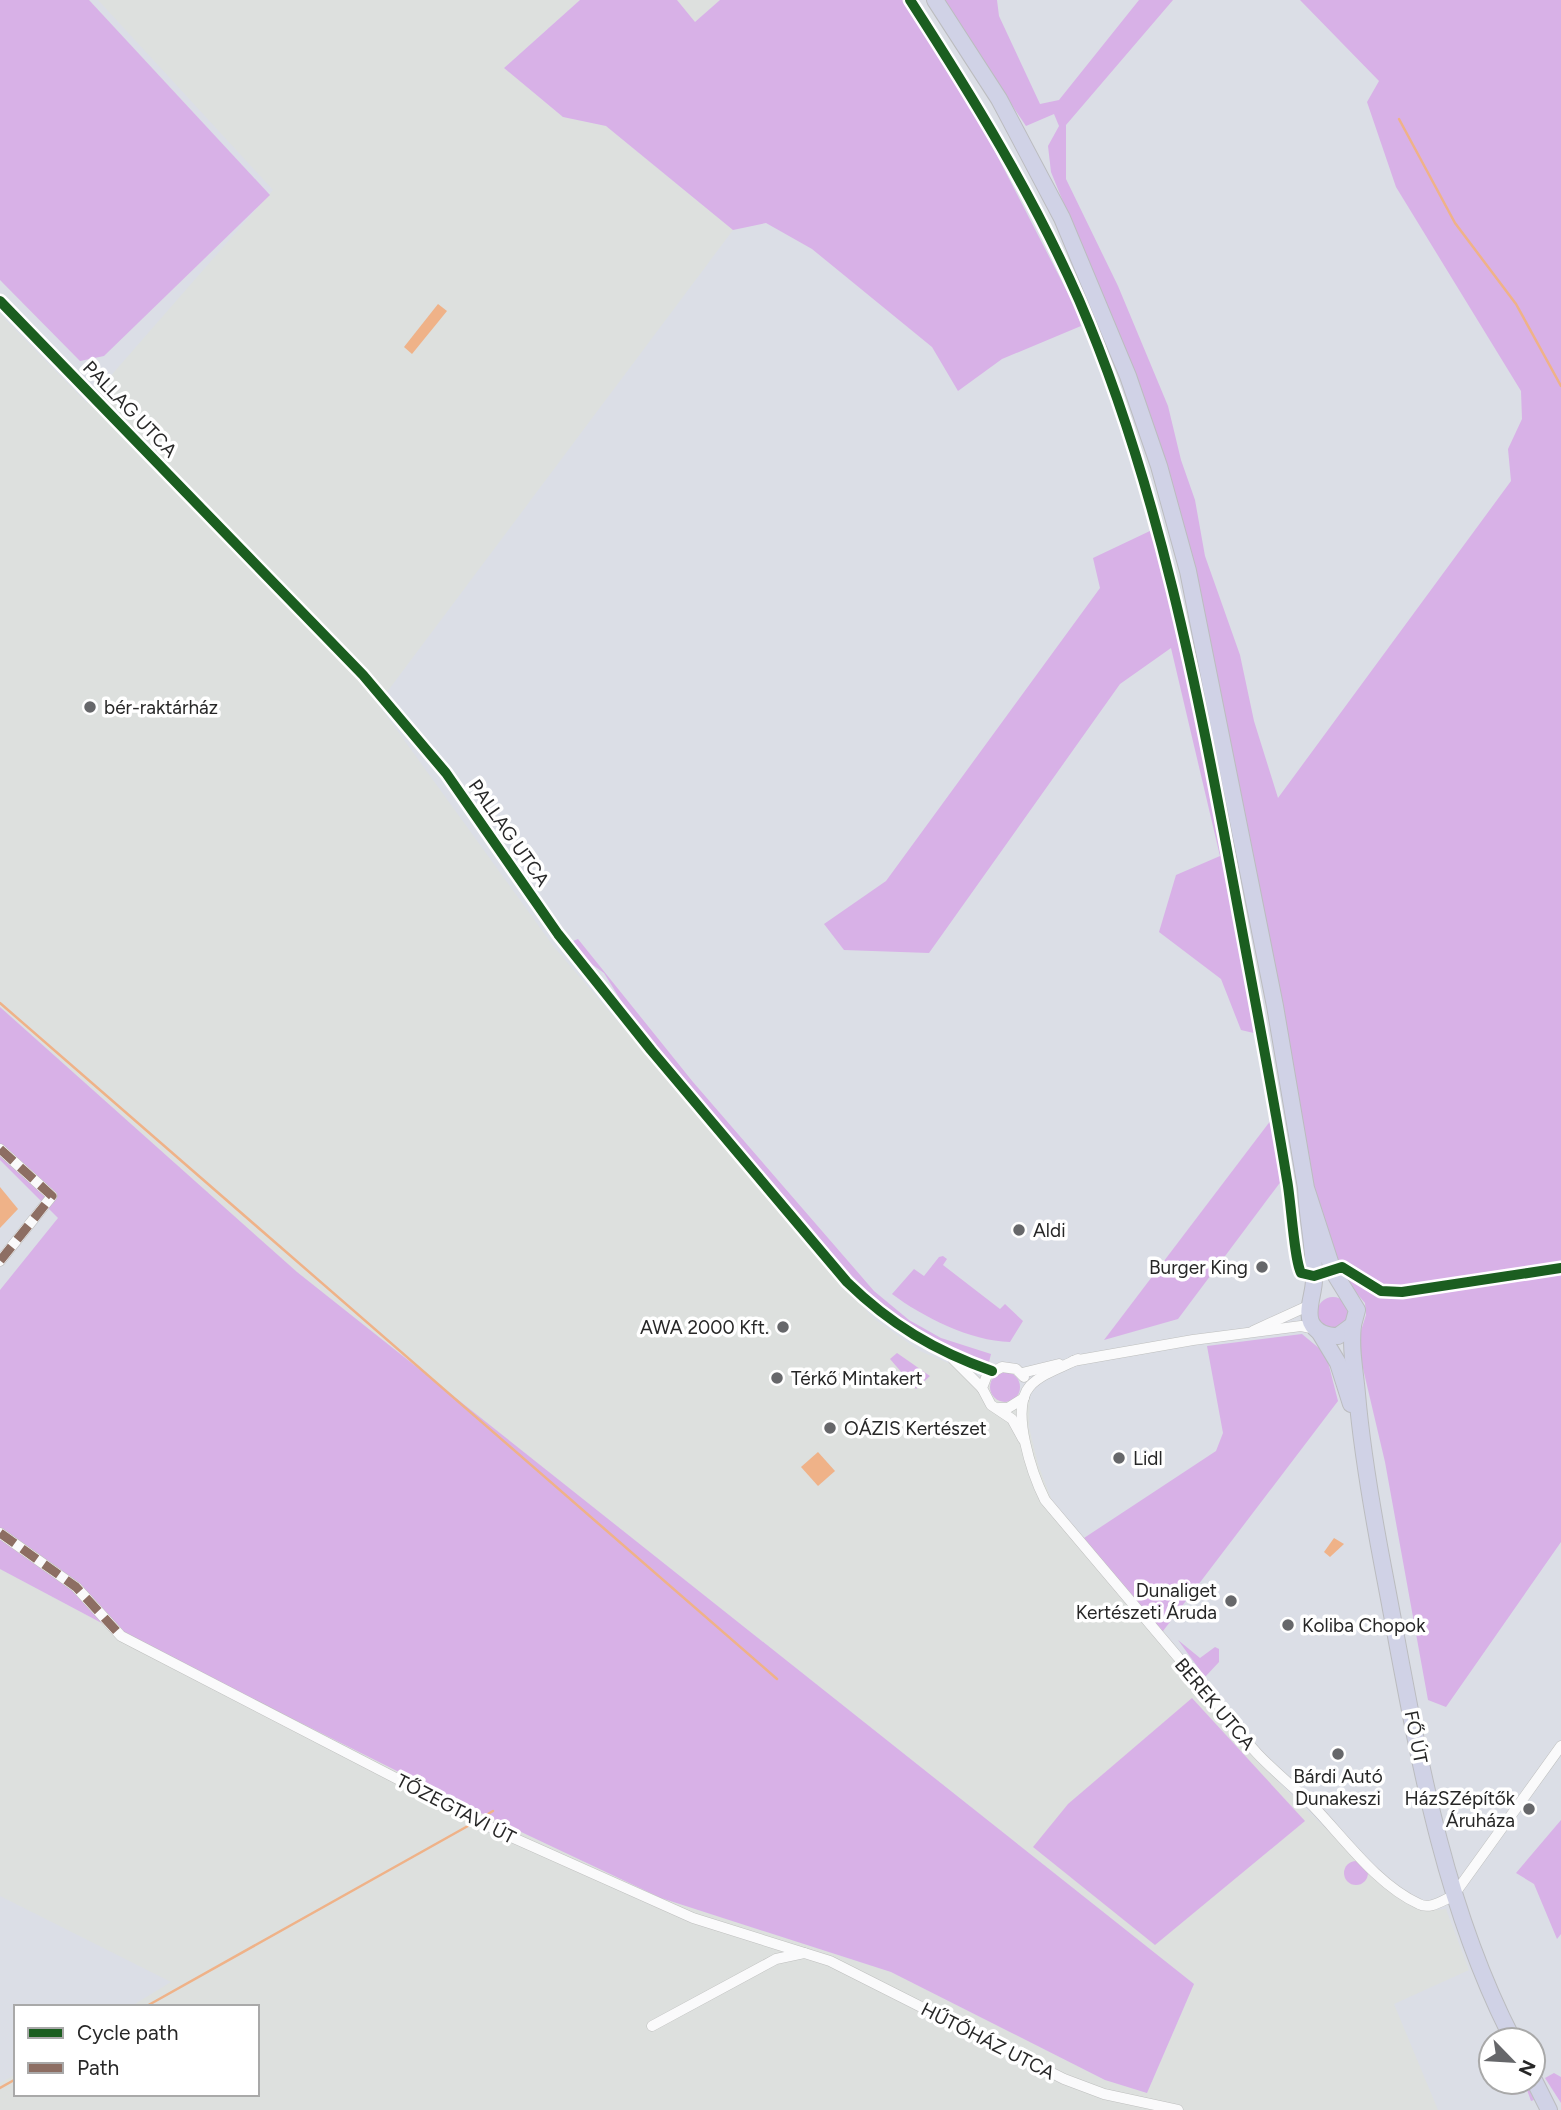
<svg xmlns="http://www.w3.org/2000/svg" width="1561" height="2110" font-family="Figtree,sans-serif">
	<style>
		.industrial { fill: #dde0de }
		.green { fill: #d8b1e7 }
		.water { fill: #efb288 }
		.lines { fill: none; stroke-linecap: round; stroke-linejoin: round }
		.stream { stroke: #efb288; stroke-width: 2.5 }
		.street-casing { stroke: #bebfbe; stroke-width: 11 }
		.primary-casing { stroke: #bbbcbf; stroke-width: 18 }
		.street { stroke: #fafafb; stroke-width: 10 }
		.primary { stroke: #d0d2e6; stroke-width: 16 }
		.quiet { stroke: #8d6e63; stroke-width: 9; stroke-dasharray: 18 9; stroke-linecap: butt }
		.cycleway-casing { stroke: #fff; stroke-width: 15 }
		.cycleway { stroke: #1b5e20; stroke-width: 10 }
		.poi-dot { fill: #66676a; stroke: #fff; stroke-width: 2.5 }
		.labels { text-anchor: middle; dominant-baseline: central; stroke-width: 7; stroke-linejoin: round; paint-order: stroke }
		.street-label { font-size: 19px; fill: #272727; stroke: #fff }
		.poi-label { font-size: 19px; fill: #272727; stroke: #fff; text-anchor: start }
	</style>
	<rect width="100%" height="100%" fill="#dbdee6"/>
	<g class="industrial">
		<polygon points="98,0 580,0 504,68 563,117 606,126 733,230 378,704 554,947 873,1318 920,1351 1030,1398 1029,1427 1038,1464 1052,1501 1257,1761 1382,1884 1422,1911 1446,1909 1469,1970 1394,2004 1438,2110 0,2110 0,2083 16,2074 16,2094 257,2094 257,2007 130,2007 171,1982 0,1896 0,1569 111,1628 483,1814 661,1898 891,1972 1105,2080 1147,2093 1194,1984 297,1272 0,1007 0,314 87,403 273,190"/>
		<polygon points="677,0 720,0 695,22"/>
	</g>
	<g class="green">
		<polygon points="0,0 89,0 270,195 104,356 80,361 0,280"/>
		<polygon points="580,0 677,0 695,22 720,0 904,0 966,95 1076,309 1081,326 1002,359 958,391 932,347 812,249 766,223 733,230 606,126 563,117 504,68"/>
		<polygon points="941,0 997,0 999,16 1040,104 1059,100 1139,0 1173,0 1066,125 1066,179 1118,286 1168,406 1181,460 1195,500 1205,556 1240,655 1254,721 1278,798 1511,481 1508,449 1522,419 1521,391 1396,187 1367,102 1379,81 1300,0 1561,0 1561,1542 1446,1707 1428,1700 1385,1462 1357,1343 1366,1315 1365,1303 1339,1273 1317,1201 1243,810 1134,377 1051,172 1048,146 1059,126 1054,114 1026,126"/>
		<polygon points="1152,530 1216,802 1258,1034 1241,1030 1221,979 1159,932 1176,875 1220,856 1171,648 1120,684 929,953 844,950 824,924 886,881 1100,588 1093,558"/>
		<polygon points="578,939 693,1082 874,1291 909,1320 941,1338 991,1354 989,1362 975,1360 917,1332 873,1298 832,1255 631,1017 604,973 583,958 573,941"/>
		<polygon points="0,1007 297,1272 1194,1984 1147,2093 1105,2080 891,1972 661,1898 483,1814 111,1628 0,1569 0,1290 58,1218 0,1160"/>
		<polygon points="1271,1120 1282,1180 1178,1319 1104,1340"/>
		<path d="M943,1256L947,1259L943,1265L1000,1309L1005,1304L1023,1321L1010,1342C970,1341 923,1317 892,1294L914,1269L924,1276L939,1257Z"/>
		<circle cx="1333" cy="1313" r="16"/>
		<polygon points="1302,1334 1326,1354 1338,1401 1160,1635 1084,1538 1216,1451 1223,1433 1207,1346"/>
		<polygon points="897,1353 930,1376 916,1389 890,1359"/>
		<circle cx="1005" cy="1387" r="15"/>
		<polygon points="1178,1640 1200,1658 1215,1647 1219,1649 1219,1662 1205,1677"/>
		<polygon points="1192,1698 1305,1821 1155,1945 1033,1847 1068,1804"/>
		<polygon points="1561,1820 1561,1934 1557,1939 1534,1884 1516,1873"/>
		<circle cx="1356" cy="1873" r="12"/>
		<polygon points="1554,2073 1561,2077 1561,2103 1545,2078"/>
		<polygon points="1511,2082 1526,2082 1534,2100 1531,2101 1527,2090 1514,2095"/>
	</g>
	<g class="water">
		<polygon points="438,304 447,311 412,354 404,347"/>
		<polygon points="0,1187 18,1209 0,1228"/>
		<polygon points="818,1452 835,1471 818,1486 801,1467"/>
		<polygon points="1334,1538 1344,1544 1330,1557 1324,1552"/>
	</g>
	<g class="lines">
		<g class="stream">
			<polyline points="1399,119 1455,223 1516,304 1561,386"/>
			<polyline points="0,1003 777,1679"/>
			<polyline points="481,1818 493,1811"/>
			<polyline points="145,2007 475,1822"/>
			<polyline points="0,2088 16,2079"/>
		</g>
		<g class="street-casing">
			<g id="street">
				<path d="M0,301L363,675L446,773L558,934L651,1050L847,1282C890,1324 935,1351 992,1371"/>
				<polyline points="0,1149 52,1196 0,1261"/>
				<polyline points="1253,1331 1310,1305"/>
				<polyline points="953,1359 982,1388"/>
				<path d="M1078,1359C1063,1367 1042,1373 1030,1386C1009,1409 1033,1476 1045,1500L1232,1721C1255,1758 1283,1776 1313,1806C1344,1838 1377,1885 1419,1904C1430,1910 1443,1900 1453,1896L1561,1746"/>
				<polyline points="1073,1361 1193,1340 1301,1326 1316,1329"/>
				<polyline points="1022,1373 1059,1364"/>
				<polyline points="999,1408 1008,1408 1024,1398"/>
				<polyline points="1023,1439 1012,1419 991,1405 982,1388 987,1375 1002,1367 1016,1369 1024,1377"/>
				<polyline points="0,1533 76,1587 121,1636 498,1831 693,1918 830,1961 1064,2079 1104,2094 1178,2110"/>
				<polyline points="652,2026 776,1959 804,1953"/>
			</g>
		</g>
		<g class="primary-casing">
			<g id="primary">
				<path d="M935,0L999,99L1062,218L1128,376L1159,466L1188,571L1275,1006L1306,1188L1333,1271L1357,1310L1353,1325L1338,1336C1327,1336 1316,1333 1311,1322C1306,1310 1314,1293 1314,1280C1315,1249 1307,1218 1306,1188"/>
				<path d="M1353,1325C1350,1349 1355,1370 1357,1394C1362,1452 1372,1509 1383,1567C1414,1728 1437,1893 1513,2040"/>
				<polyline points="1320,1333 1338,1363 1351,1404"/>
				<polyline points="1533,2078 1549,2110"/>
			</g>
		</g>
		<use href="#street" class="street"/>
		<use href="#primary" class="primary"/>
		<g class="quiet">
			<polyline points="0,1149 52,1196 0,1261"/>
			<polyline points="0,1533 76,1587 121,1636"/>
		</g>
		<g class="cycleway-casing">
			<g id="cycleway">
				<path d="M910,0C972,96 1033,195 1079,300C1158,483 1198,692 1234,887C1252,985 1271,1082 1287,1180C1291,1200 1294,1259 1301,1273L1314,1276L1342,1267L1381,1291L1402,1292L1561,1268"/>
				<path d="M0,301L363,675L446,773L558,934L651,1050L847,1282C890,1324 935,1351 992,1371"/>
			</g>
		</g>
		<use href="#cycleway" class="cycleway"/>
	</g>
	<g class="poi-dot">
		<circle cx="90" cy="707" r="7"/>
		<circle cx="1019" cy="1230" r="7"/>
		<circle cx="1262" cy="1267" r="7"/>
		<circle cx="783" cy="1327" r="7"/>
		<circle cx="777" cy="1378" r="7"/>
		<circle cx="830" cy="1428" r="7"/>
		<circle cx="1119" cy="1458" r="7"/>
		<circle cx="1231" cy="1601" r="7"/>
		<circle cx="1288" cy="1625" r="7"/>
		<circle cx="1338" cy="1754" r="7"/>
		<circle cx="1529" cy="1809" r="7"/>
	</g>
	<g class="labels">
		<g class="street-label">
			<text transform="translate(130 409) rotate(46)">PALLAG UTCA</text>
			<text transform="translate(509 833) rotate(55)">PALLAG UTCA</text>
			<text transform="translate(1215 1704) rotate(50)">BEREK UTCA</text>
			<text transform="translate(1416 1737) rotate(79)">FŐ ÚT</text>
			<text transform="translate(456 1809) rotate(27)">TŐZEGTAVI ÚT</text>
			<text transform="translate(988 2041) rotate(27)">HŰTŐHÁZ UTCA</text>
		</g>
		<g class="poi-label">
			<text x="104" y="707">bér-raktárház</text>
			<text x="1033" y="1230">Aldi</text>
			<text x="1248" y="1267" text-anchor="end">Burger King</text>
			<text x="769" y="1327" text-anchor="end">AWA 2000 Kft.</text>
			<text x="791" y="1378">Térkő Mintakert</text>
			<text x="844" y="1428">OÁZIS Kertészet</text>
			<text x="1133" y="1458">Lidl</text>
			<text x="1217" y="1590" text-anchor="end">Dunaliget<tspan x="1217" dy="22">Kertészeti Áruda</tspan></text>
			<text x="1302" y="1625">Koliba Chopok</text>
			<text x="1338" y="1776" text-anchor="middle">Bárdi Autó<tspan x="1338" dy="22">Dunakeszi</tspan></text>
			<text x="1515" y="1798" text-anchor="end">HázSZépítők<tspan x="1515" dy="22">Áruháza</tspan></text>
		</g>
	</g>
	<rect x="14" y="2005" width="245" height="91" fill="#ffffff" stroke="#a9a9a9" stroke-width="2"/>
	<rect x="28" y="2028" width="35" height="10" fill="#1b5e20" stroke="#a9a9a9" stroke-width="2"/>
	<text x="77" y="2040" font-size="21" fill="#272727">Cycle path</text>
	<rect x="28" y="2063" width="35" height="10" fill="#8d6e63" stroke="#a9a9a9" stroke-width="2"/>
	<text x="77" y="2075" font-size="21" fill="#272727">Path</text>
	<g transform="translate(1512 2061) rotate(115)"><circle r="33" fill="#ffffff" stroke="#a9a9a9" stroke-width="2"/>
	<path d="M0-5L12 26L0 18L-12 26Z" fill="#66676a"/>
	<text y="-10" font-size="19" font-weight="bold" text-anchor="middle" fill="#272727">N</text>
	</g>
</svg>
